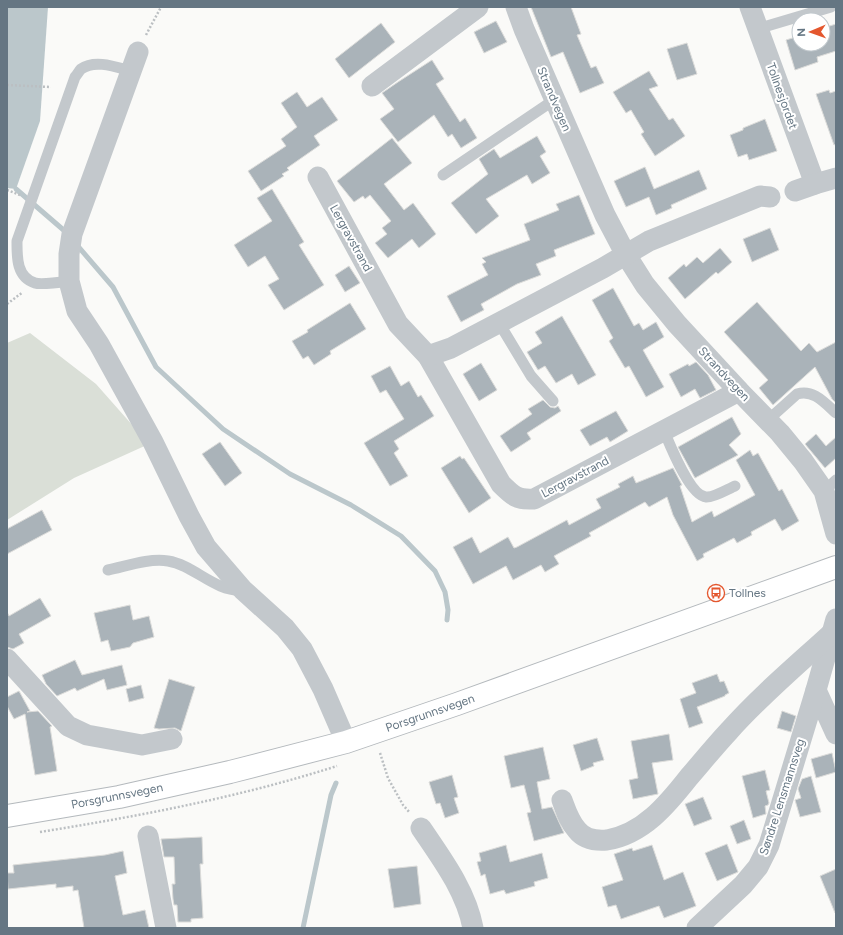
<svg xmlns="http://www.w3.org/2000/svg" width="843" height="935" font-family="Figtree,sans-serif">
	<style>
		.green { fill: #dadfd7 }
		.water { fill: #bbc7cb }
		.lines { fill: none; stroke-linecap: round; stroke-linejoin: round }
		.stream { stroke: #bbc7cb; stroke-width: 5 }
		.building { fill: #aab3b9; stroke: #dcdcda }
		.highway-casing { stroke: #b4b9bd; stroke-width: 24 }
		.path { stroke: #bbbfc2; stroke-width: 2.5; stroke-dasharray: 2 2; stroke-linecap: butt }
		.lane { stroke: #c3c8cc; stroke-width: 11 }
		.street { stroke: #c3c8cc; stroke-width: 21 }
		.highway { stroke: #fff; stroke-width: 22 }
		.labels { text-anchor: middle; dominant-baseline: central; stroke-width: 4; stroke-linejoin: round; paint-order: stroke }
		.street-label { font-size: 12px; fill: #657683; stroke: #fff }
		.poi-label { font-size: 12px; fill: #657683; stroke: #fff; text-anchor: start }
	</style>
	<rect width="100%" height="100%" fill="#fafaf8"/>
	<polygon class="green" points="30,333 96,384 149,444 74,478 7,520 7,343"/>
	<polygon class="water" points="7,7 48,7 40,121 16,189 7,188"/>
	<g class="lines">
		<g class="stream">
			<polyline points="16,189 67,233"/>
			<polyline points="76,244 113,287 156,367 223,429 290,474 351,505 401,536 435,571 445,592 448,610 447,620"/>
			<polyline points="303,928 331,795 336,783"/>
		</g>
	</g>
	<g class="building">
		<polygon points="531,7 571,7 581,34 577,35 591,68 596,66 604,83 580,93 563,52 551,57"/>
		<polygon points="496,21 507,42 484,53 474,32"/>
		<polygon points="381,23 395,42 349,78 335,59"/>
		<polygon points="836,24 836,51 817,57 818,62 795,70 786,40 799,36 799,44 823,44 823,28"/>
		<polygon points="687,43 697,74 677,80 667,49"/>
		<polygon points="432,60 444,79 436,84 460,122 465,118 477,138 461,148 452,134 448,137 434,115 398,142 380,119 394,109 382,93 398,82"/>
		<polygon points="649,71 658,86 649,89 669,120 673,118 685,136 655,156 641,134 644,132 631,110 626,113 613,92"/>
		<polygon points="829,90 830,93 836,91 836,144 834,145 816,94"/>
		<polygon points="297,92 307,107 322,97 338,120 314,136 320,145 287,168 289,170 282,174 284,176 261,191 248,171 286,146 281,139 297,127 281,103"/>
		<polygon points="765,119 777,151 749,160 747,154 738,157 730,135 743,130 743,128"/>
		<polygon points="537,136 546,152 540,156 550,173 532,184 527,175 486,199 499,216 476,234 451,203 488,174 479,159 494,149 500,158"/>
		<polygon points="392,138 412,163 384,184 404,210 413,203 436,234 419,248 412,239 388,258 375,243 387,234 382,228 391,221 370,195 365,199 363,196 354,202 337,181"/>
		<polygon points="645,167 654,189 699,170 707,189 671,205 672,208 656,215 649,197 626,207 614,181"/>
		<polygon points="272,189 304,242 299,245 324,285 284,310 268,285 279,279 265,256 248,267 234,245 272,221 257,198"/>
		<polygon points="579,195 595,234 554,250 556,256 536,264 541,275 517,284 481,304 484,310 461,322 447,296 488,275 482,264 486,262 482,258 530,240 524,224 559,210 556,204"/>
		<polygon points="770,228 779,250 752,262 743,239"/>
		<polygon points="720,248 732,262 718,274 716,272 685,299 668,278 684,264 686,267 697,257 703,263"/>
		<polygon points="349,266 360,283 345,292 335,275"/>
		<polygon points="613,288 634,326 639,323 643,330 656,322 664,337 643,350 664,387 646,397 629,366 625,368 609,341 613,338 592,300"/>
		<polygon points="757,302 801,351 809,343 817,352 836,342 836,403 832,399 815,367 773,405 759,388 768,380 724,332"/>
		<polygon points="350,303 366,329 330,351 331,354 314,365 308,356 303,359 292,341 308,332 307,330"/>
		<polygon points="562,316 596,375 578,385 572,374 556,383 545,366 538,370 527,352 542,343 535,332"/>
		<polygon points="696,362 708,375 716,390 700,398 695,389 681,397 669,374 688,364 689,366"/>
		<polygon points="481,363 497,390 479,401 463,374"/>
		<polygon points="390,366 401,386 409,381 418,397 421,395 434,416 394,441 399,449 394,453 408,476 390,486 364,443 404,419 386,390 380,393 371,376"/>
		<polygon points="543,400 550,407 555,408 558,406 561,411 527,433 531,439 511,452 500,436 532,414 528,409"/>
		<polygon points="616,411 628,431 610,442 607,437 590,446 580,430"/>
		<polygon points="732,417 741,434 729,445 738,455 695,478 678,447"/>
		<polygon points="816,434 826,446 836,437 836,458 825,468 805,444"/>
		<polygon points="220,442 242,473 225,486 202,454"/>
		<polygon points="750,450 753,456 758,453 779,491 782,489 799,521 782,531 775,519 751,532 752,535 737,543 734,538 703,554 704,557 697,561 673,515 667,497 649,507 645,502 589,533 591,536 554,556 559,564 545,572 541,565 513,580 506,566 473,584 453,547 472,537 480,553 508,537 514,548 517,547 567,520 569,525 601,508 596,499 620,487 618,484 633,476 636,483 673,468 682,485 680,486 692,522 712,511 714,517 755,495 736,460"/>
		<polygon points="460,456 462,459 464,458 491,498 469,513 441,468"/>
		<polygon points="42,510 52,530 7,554 7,529"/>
		<polygon points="40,598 51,616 19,634 24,643 13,649 7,647 7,612 9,616"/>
		<polygon points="130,605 133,620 149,616 154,637 133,643 130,647 111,651 108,640 101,642 94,613"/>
		<polygon points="75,660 82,675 122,665 127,685 107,690 104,679 77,691 75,688 57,696 46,684 42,675"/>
		<polygon points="717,674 720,682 724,681 729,693 725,695 725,696 697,707 703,723 689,728 680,699 696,693 692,683"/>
		<polygon points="169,679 195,687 181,731 175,728 159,729 154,728"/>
		<polygon points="141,685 144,698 129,702 126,689"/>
		<polygon points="19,691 30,711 27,712 38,711 52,726 50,727 57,771 35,775 25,714 14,719 7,706 7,697"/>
		<polygon points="782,711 796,716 791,732 777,728"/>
		<polygon points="669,734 673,760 652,763 658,794 633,799 629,780 638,778 631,741"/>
		<polygon points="597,738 604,760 593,763 594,766 581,771 573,745"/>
		<polygon points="543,747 550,779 537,782 542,809 552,807 564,833 534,841 527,813 531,812 524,785 511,788 504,756"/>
		<polygon points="832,753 836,772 816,778 811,759"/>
		<polygon points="765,770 770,790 766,791 769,803 768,805 765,806 766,814 753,818 742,776"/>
		<polygon points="452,775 458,797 454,798 459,813 445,818 440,803 436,804 429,782"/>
		<polygon points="811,776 821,812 800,817 795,800 801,798 798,789 802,779"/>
		<polygon points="703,797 712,819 694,826 685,804"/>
		<polygon points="744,820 751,839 737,844 730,826"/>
		<polygon points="202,837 203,864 200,864 203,918 191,919 191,922 178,922 177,905 174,905 173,899 172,884 175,884 174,857 164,857 161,839"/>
		<polygon points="727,844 738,872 717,881 705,853"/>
		<polygon points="506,845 510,862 542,853 548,878 534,882 535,886 506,894 504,890 490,894 485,874 481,876 477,862 481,861 479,853"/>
		<polygon points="652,845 664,880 683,872 696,906 664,918 659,906 621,919 616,905 608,907 602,887 623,880 614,854 632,848 633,851"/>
		<polygon points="123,851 127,873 115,876 123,915 145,910 149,928 84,928 78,890 73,891 73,886 56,888 56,884 8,889 7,873 14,873 13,865 105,855"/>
		<polygon points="417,866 421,904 394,908 388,869"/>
		<polygon points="836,869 836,913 835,913 820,876"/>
	</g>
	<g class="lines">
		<g class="highway-casing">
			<polyline id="highway" points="7,816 119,797 230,772 346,742 457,704 836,567"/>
		</g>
		<g class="path">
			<polyline points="146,35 161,7"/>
			<polyline points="7,85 51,87"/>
			<polyline points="7,190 20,195"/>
			<polyline points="7,304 23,292"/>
			<polyline points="380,753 388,778 403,805 410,813"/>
			<path d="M40,832C140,816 240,797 337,766"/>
		</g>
		<g class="lane">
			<polyline points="757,29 831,7"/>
			<polyline points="443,175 554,100"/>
			<path d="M69,281C62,282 41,285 35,283C16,277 17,256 17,241L75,77C77,75 79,71 81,69C95,59 116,67 131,71"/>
			<polyline points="499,323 531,376 553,401"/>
			<path d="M768,420L797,394C813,389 824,402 836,413"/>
			<path d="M664,431C670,445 690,496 706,497C713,498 728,489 735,486"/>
			<polyline points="824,491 836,480"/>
			<path d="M108,570C127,566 149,558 168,561C194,565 215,592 242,590"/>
		</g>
		<g class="street">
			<polyline points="516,7 524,29 605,215 626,255 645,285 677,324 739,391 780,433 803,461 824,491 836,534"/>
			<polyline points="750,7 815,184"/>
			<polyline points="138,52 72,234 69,254 69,281 77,311 99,344 153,442 189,516 206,547 243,590 285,628 302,649 323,689 346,742"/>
			<polyline points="372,86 478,7"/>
			<path d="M318,177L398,324L428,356L501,484C513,496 517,500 534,499L739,391"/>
			<polyline points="795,191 815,184 836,178"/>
			<polyline points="428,356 451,348 510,317 603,268 649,241 760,196 770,197"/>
			<polyline points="836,619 816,690 836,734"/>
			<polyline points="7,659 68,726 87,735 142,745 172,739"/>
			<path d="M562,800C566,811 569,821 577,830C584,839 595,841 607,840C643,834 667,805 689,777C702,762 715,746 729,731C760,696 797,665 832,633"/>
			<path d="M421,828C442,859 466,891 473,928"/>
			<polyline points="148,836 166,928"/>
			<polyline points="697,928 743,885 758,867 769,845 816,690"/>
		</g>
		<use href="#highway" class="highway"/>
	</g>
	<defs>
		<g id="bus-ring" transform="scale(0.9)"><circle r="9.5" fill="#fff" stroke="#e4572e" stroke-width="1.5"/><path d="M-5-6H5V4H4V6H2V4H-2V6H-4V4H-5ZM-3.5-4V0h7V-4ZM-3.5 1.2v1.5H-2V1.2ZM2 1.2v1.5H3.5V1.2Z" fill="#e4572e"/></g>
	</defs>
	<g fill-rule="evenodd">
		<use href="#bus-ring" x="716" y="593"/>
	</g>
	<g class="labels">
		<g class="street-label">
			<text transform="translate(782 96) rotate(70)">Tollnesjordet</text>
			<text transform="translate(554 99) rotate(67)">Strandvegen</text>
			<text transform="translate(351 238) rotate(61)">Lergravstrand</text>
			<text transform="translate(724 374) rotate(47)">Strandvegen</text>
			<text transform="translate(575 477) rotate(-28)">Lergravstrand</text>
			<text transform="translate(430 713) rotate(-19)">Porsgrunnsvegen</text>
			<text transform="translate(117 796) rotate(-11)">Porsgrunnsvegen</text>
			<text transform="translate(782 797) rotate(-72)">Søndre Lensmannsveg</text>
		</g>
		<g class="poi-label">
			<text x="729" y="593">Tollnes</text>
		</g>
	</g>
	<rect width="843" height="935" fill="none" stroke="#657683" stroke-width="16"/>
	<g transform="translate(811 32) rotate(268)"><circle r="19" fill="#ffffff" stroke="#c1c8cd"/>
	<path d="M0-3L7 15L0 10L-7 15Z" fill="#e4572e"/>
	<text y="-6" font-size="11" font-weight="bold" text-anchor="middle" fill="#657683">N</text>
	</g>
</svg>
